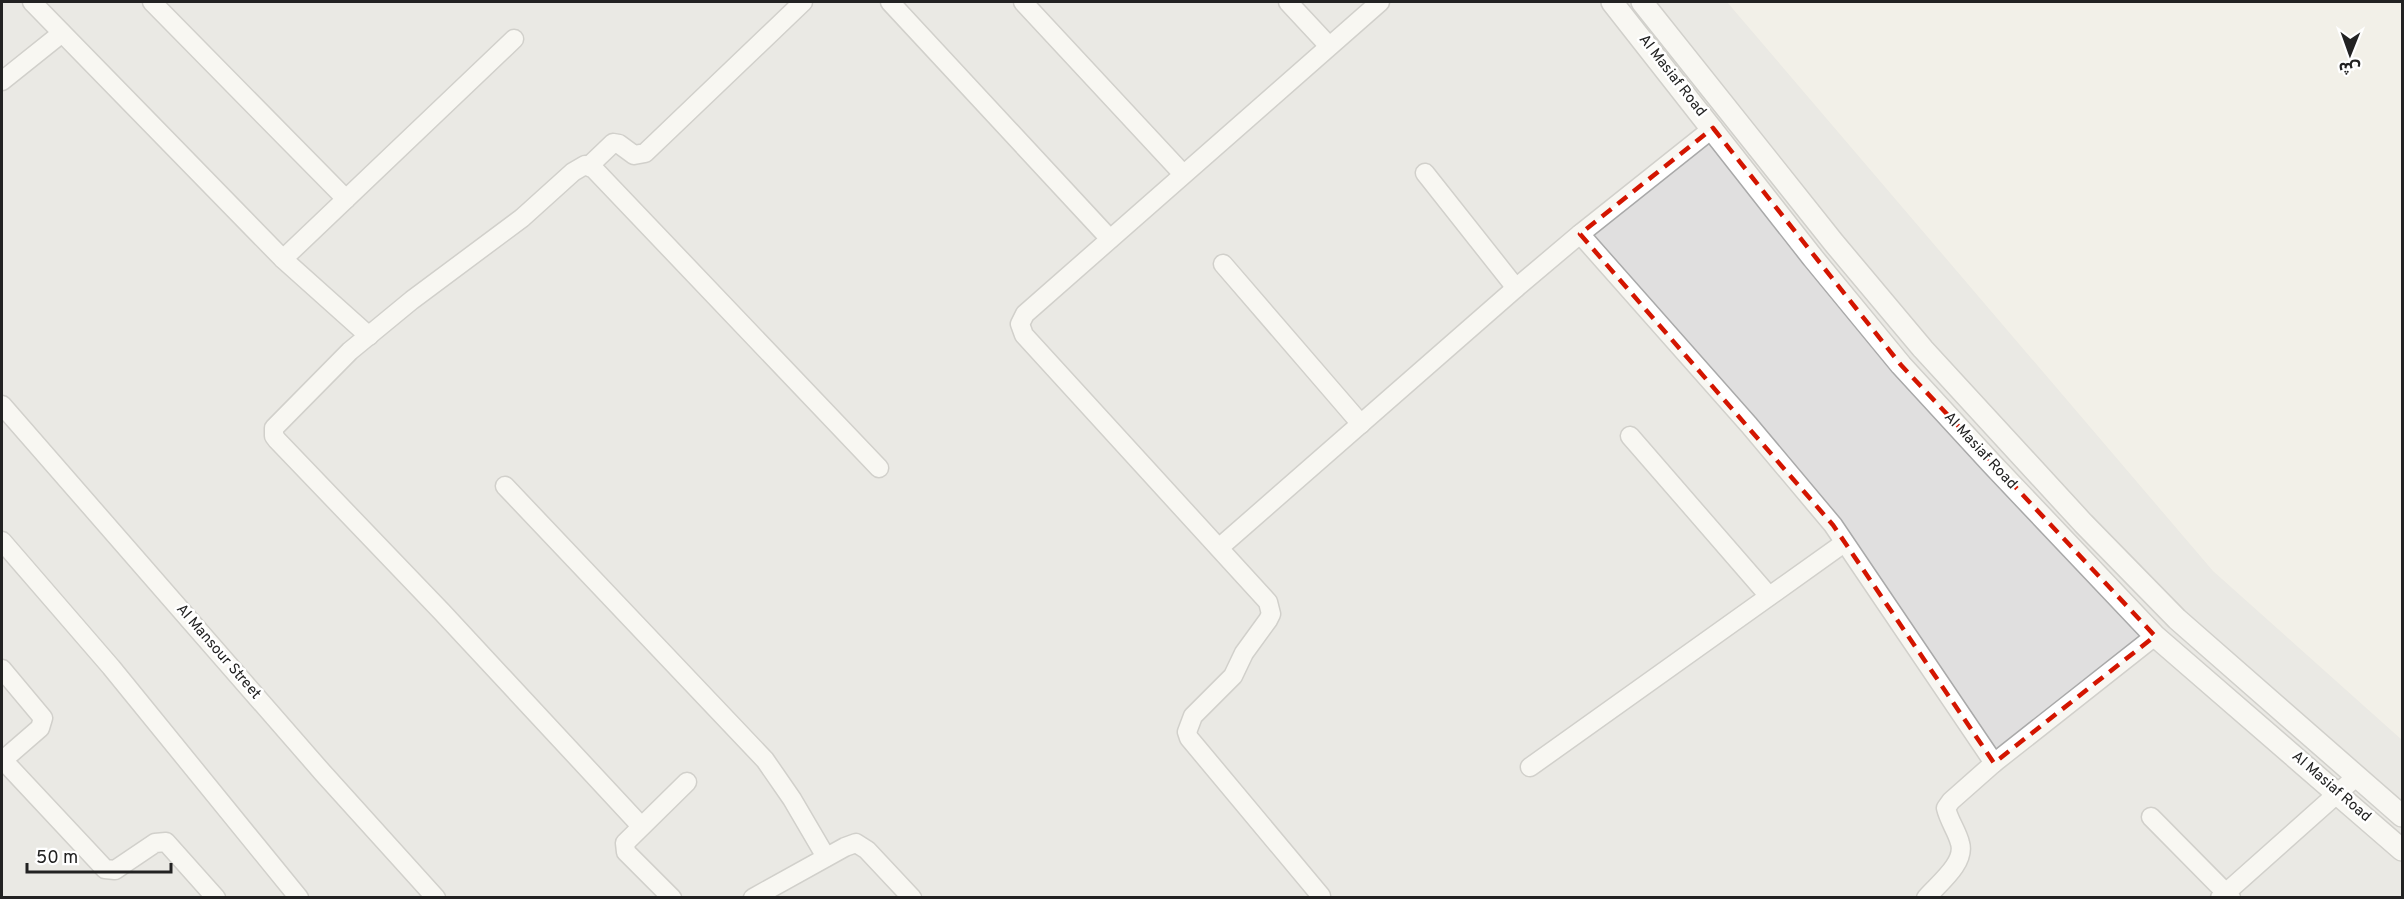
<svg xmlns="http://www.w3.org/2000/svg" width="2404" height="899" font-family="Overpass,'Noto Sans Arabic',sans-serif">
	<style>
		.residential { fill: #e0dfdf }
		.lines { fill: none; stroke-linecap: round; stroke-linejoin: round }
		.minor-casing { stroke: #a9a9a9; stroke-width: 21 }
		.tertiary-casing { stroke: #a9a9a9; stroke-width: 24 }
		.minor { stroke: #fff; stroke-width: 18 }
		.tertiary { stroke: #fff; stroke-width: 21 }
		.marked { fill: none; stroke: #d31500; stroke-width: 4.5; stroke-dasharray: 12 8; stroke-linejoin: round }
		.labels { text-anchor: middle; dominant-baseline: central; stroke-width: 5; stroke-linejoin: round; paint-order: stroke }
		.street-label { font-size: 15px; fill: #222; stroke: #fff }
	</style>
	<rect width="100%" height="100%" fill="#f2f0e8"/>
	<polygon class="residential" points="2,2 1727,2 2213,571 2402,740 2402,897 2,898"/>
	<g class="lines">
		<g class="minor-casing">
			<g id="minor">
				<polyline points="32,2 283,259 514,39"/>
				<polyline points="152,2 346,199"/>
				<polyline points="890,2 1110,239"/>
				<polyline points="1023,2 1183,174"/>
				<polyline points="1288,2 1329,46"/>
				<polyline points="2,81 62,33"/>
				<polyline points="589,166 613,143 619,144 634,155 645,153 803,2"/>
				<polyline points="1425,173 1516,288"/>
				<polyline points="1580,234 1749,425 1833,525 1994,763"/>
				<polyline points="283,259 369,336"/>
				<polyline points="1223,264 1361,424"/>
				<polyline points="2,405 323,773 436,898"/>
				<polyline points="1630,436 1769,596"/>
				<polyline points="505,486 765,760 792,799 826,857"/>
				<polyline points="2,541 111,667 299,898"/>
				<polyline points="1220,547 1516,288 1580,234 1713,128"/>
				<polyline points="2,669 43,718 40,728 2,761"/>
				<polyline points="3,760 105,869 115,870 155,843 166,842 216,898"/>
				<polyline points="1530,767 1844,543"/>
				<polyline points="2151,817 2231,898"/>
				<polyline points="641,826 442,612 277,440 274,436 274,428 350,351 412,300 522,218 573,172 585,165 594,169 879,468"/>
				<polyline points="1321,896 1189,738 1187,732 1193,716 1233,676 1244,653 1268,620 1271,614 1268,602 1024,335 1020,324 1025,314 1380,2"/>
				<polyline points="672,898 626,852 625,843 687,782"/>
				<polyline points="753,898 845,847 856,843 867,850 912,898"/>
				<path d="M1926,898C1938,884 1966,863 1960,843C1957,831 1949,821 1946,808L1951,801L1994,763L2155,636"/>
				<polyline points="2220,898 2357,776"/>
			</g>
		</g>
		<g class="tertiary-casing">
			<g id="tertiary">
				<polyline points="1612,2 1813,258 1901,365 1992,464 2155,636 2402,850"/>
				<polyline points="1642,2 1834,243 1923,349 2083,523 2177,619 2402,816"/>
			</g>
		</g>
		<use href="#minor" class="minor"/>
		<use href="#tertiary" class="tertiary"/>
	</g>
	<path d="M0 0H2404V899H0ZM1713,128L1901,365L2155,636L1994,763L1833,525L1580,234Z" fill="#f2f0e8" fill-opacity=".55" fill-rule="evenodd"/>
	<path class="marked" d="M1713,128L1901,365L2155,636L1994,763L1833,525L1580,234Z"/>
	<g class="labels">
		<g class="street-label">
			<text transform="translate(1672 76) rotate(52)">Al Masiaf Road</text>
			<text transform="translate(1980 451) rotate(47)">Al Masiaf Road</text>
			<text transform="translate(218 652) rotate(49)">Al Mansour Street</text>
			<text transform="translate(2331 787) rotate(41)">Al Masiaf Road</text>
		</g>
	</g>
	<rect width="2404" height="899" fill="none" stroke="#222222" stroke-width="6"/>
	<g transform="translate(2350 54) rotate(181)" stroke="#ffffff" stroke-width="4.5" paint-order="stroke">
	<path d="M0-4.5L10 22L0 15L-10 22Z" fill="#222222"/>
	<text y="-9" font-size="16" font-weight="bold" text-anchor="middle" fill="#222222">ش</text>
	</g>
	<path d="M27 863v9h144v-9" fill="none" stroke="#222222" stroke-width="3"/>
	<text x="36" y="863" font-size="18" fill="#222222" stroke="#ffffff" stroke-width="4.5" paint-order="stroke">50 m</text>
</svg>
